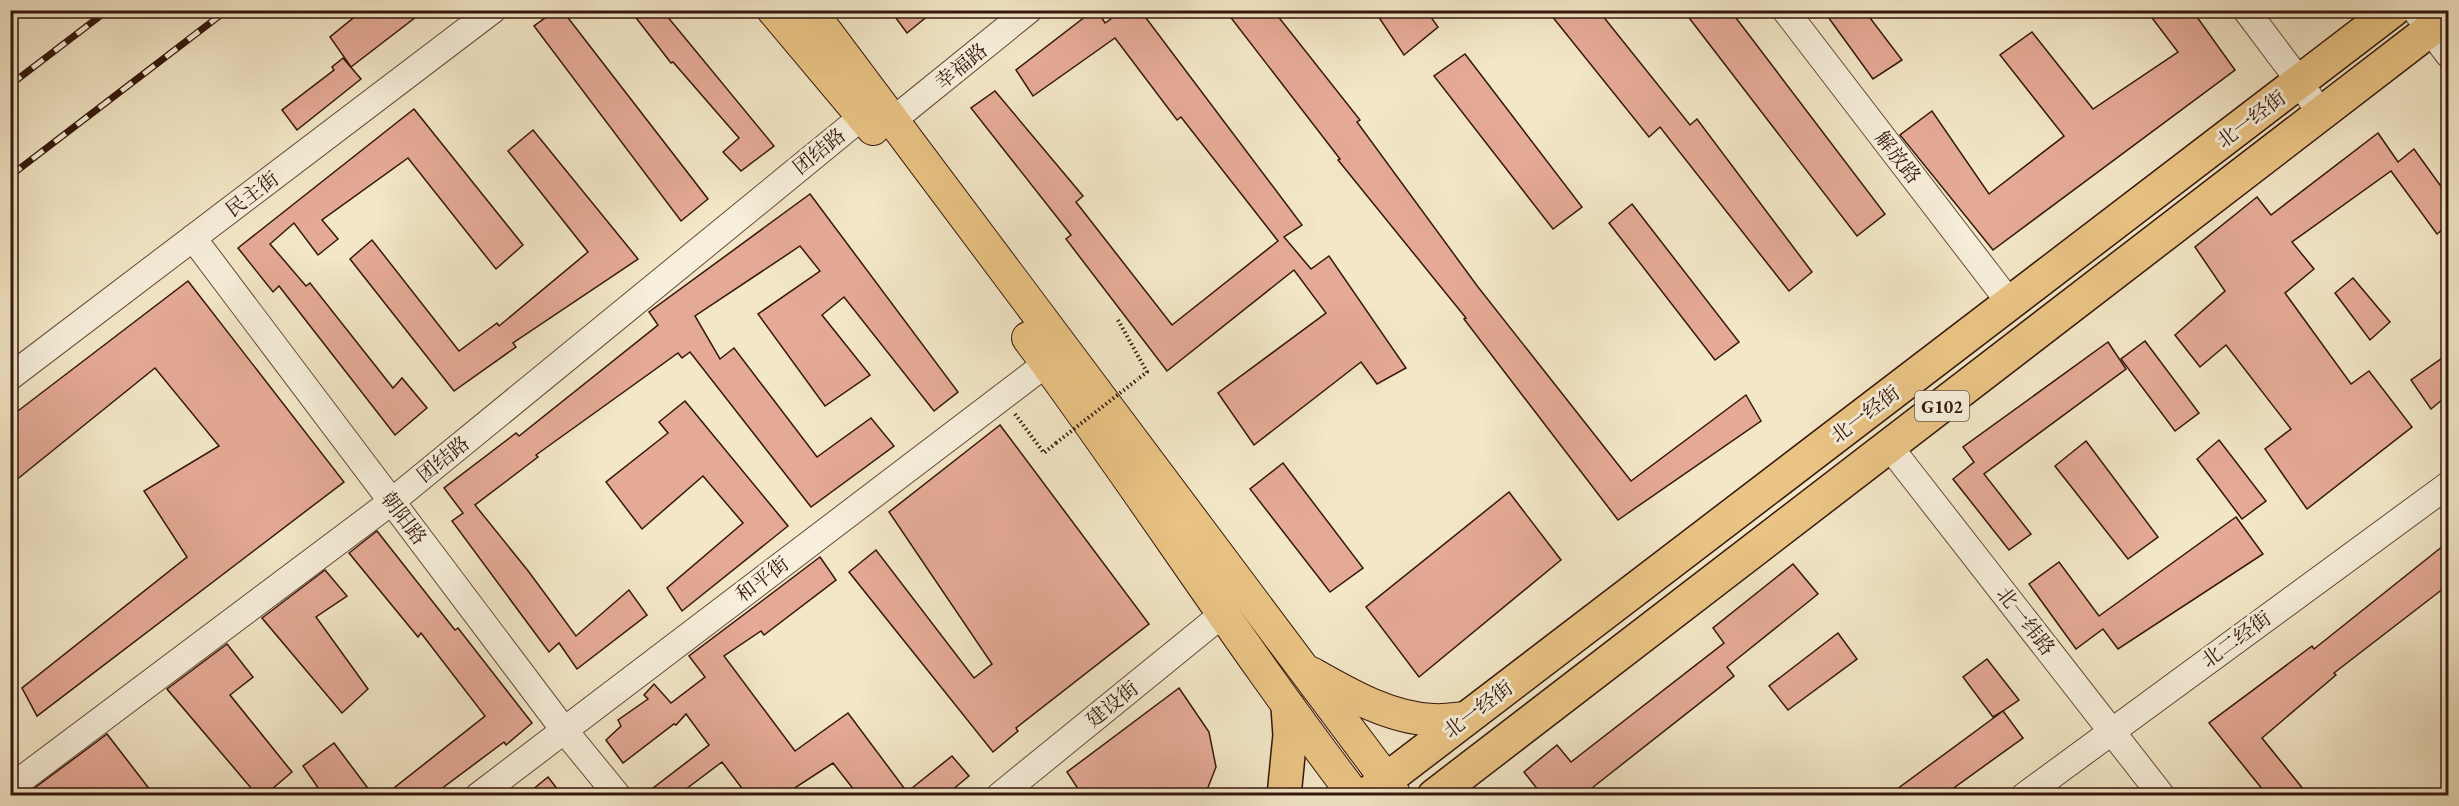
<svg xmlns="http://www.w3.org/2000/svg" width="2459" height="806" font-family="'EB Garamond','Noto Serif SC',serif">
	<style>
		.building { fill: #e5aa96; stroke: #34170c; stroke-width: 1.5 }
		.lines { fill: none; stroke-linecap: round; stroke-linejoin: round }
		.minor-casing { stroke: #644b3b; stroke-width: 28 }
		.major-casing { stroke: #34170c; stroke-width: 34 }
		.highway-casing { stroke: #34170c; stroke-width: 36 }
		.path { stroke: #34170c; stroke-width: 4; stroke-dasharray: 1.5 3; stroke-linecap: butt }
		.minor { stroke: #f7efdb; stroke-width: 26 }
		.major { stroke: #eac484; stroke-width: 32 }
		.highway { stroke: #eac484; stroke-width: 33 }
		.rail-casing { stroke: #34170c; stroke-width: 7 }
		.rail { stroke: #f7efdb; stroke-width: 4.5; stroke-dasharray: 14; stroke-linecap: butt }
		.path-bridge { stroke: #34170c; stroke-width: 4; stroke-dasharray: 1.5 3; stroke-linecap: butt }
		.labels { text-anchor: middle; dominant-baseline: central; stroke-width: 6; stroke-linejoin: round; paint-order: stroke }
		.shield { fill: #f7efdb; stroke: #6e584a; stroke-width: 1.5 }
		.shield-label { font-size: 18px; font-weight: bold; fill: #34170c }
		.street-label { font-size: 20px; fill: #34170c; stroke: #f7efdb }
	</style>
	<rect width="100%" height="100%" fill="#f3e7c7"/>
	<filter id="stains"><feTurbulence type="fractalNoise" baseFrequency=".00333" numOctaves="4"/><feColorMatrix values="0 0 0 0 .2 0 0 0 0 .09 0 0 0 0 .02 0 0 0 .5 -.17"/></filter>
	<radialGradient id="worn" r=".72"><stop offset=".6" stop-color="#630" stop-opacity="0"/><stop offset="1" stop-color="#630" stop-opacity=".3"/></radialGradient>
	<g class="building">
		<polygon points="363,10 425,10 351,67 330,37"/>
		<polygon points="556,10 562,10 708,199 681,221 534,26"/>
		<polygon points="630,10 662,10 774,146 741,171 723,152 739,138 673,62 671,63"/>
		<polygon points="890,10 935,10 907,33"/>
		<polygon points="1094,10 1097,10 1105,23 1124,10 1140,10 1302,225 1284,237 1311,269 1329,256 1406,368 1377,384 1361,362 1254,445 1218,393 1326,313 1294,270 1167,371 1066,239 1071,235 971,108 995,91 1083,196 1076,202 1172,325 1278,241 1181,117 1177,120 1115,38 1033,96 1016,70"/>
		<polygon points="1225,10 1273,10 1360,120 1357,122 1478,287 1631,481 1746,395 1761,421 1618,520 1464,319 1466,318 1338,160 1340,159"/>
		<polygon points="1374,10 1426,10 1438,27 1404,55"/>
		<polygon points="1547,10 1598,10 1690,125 1697,119 1812,272 1789,291 1660,127 1649,137"/>
		<polygon points="1683,10 1730,10 1885,214 1857,236"/>
		<polygon points="1823,10 1864,10 1902,60 1873,79"/>
		<polygon points="2146,10 2192,10 2235,70 1993,250 1900,135 1932,111 1989,194 2064,136 2000,55 2032,32 2093,109 2178,52"/>
		<polygon points="1465,54 1582,207 1553,229 1434,76"/>
		<polygon points="343,58 361,79 297,130 282,110 334,70 332,67"/>
		<polygon points="414,109 523,245 496,269 408,158 322,220 338,239 318,255 294,223 270,244 306,286 310,283 393,388 402,378 427,408 395,435 279,286 273,292 238,248"/>
		<polygon points="533,130 638,259 513,343 516,347 454,391 350,259 372,240 459,351 497,323 499,326 588,252 508,151"/>
		<polygon points="2378,133 2398,162 2414,149 2448,196 2448,225 2437,234 2391,171 2292,242 2314,269 2285,293 2351,384 2369,371 2412,427 2307,509 2265,449 2291,429 2226,345 2200,367 2175,335 2225,291 2195,247 2257,197 2271,215"/>
		<polygon points="810,194 958,392 934,411 844,297 822,315 870,375 825,406 758,314 820,271 800,246 695,316 720,359 734,348 817,457 871,418 894,446 811,507 690,352 682,358 678,353 536,455 538,457 475,505 529,572 576,636 629,590 647,615 577,669 559,643 549,652 452,521 463,513 444,488 516,433 519,436 658,325 649,312"/>
		<polygon points="1632,204 1739,342 1715,360 1609,223"/>
		<polygon points="2353,278 2390,322 2370,340 2335,293"/>
		<polygon points="188,281 344,482 37,716 22,688 187,557 144,491 219,446 155,368 10,485 10,417"/>
		<polygon points="2145,341 2199,413 2175,431 2121,359"/>
		<polygon points="2108,342 2126,369 1984,474 2031,534 2009,550 1953,479 1974,462 1963,447"/>
		<polygon points="2448,354 2448,395 2431,409 2411,380"/>
		<polygon points="685,401 788,526 682,611 667,588 743,523 703,476 642,529 606,482 668,433 659,422"/>
		<polygon points="1000,425 1149,624 1016,728 1018,731 993,752 849,572 876,550 974,678 992,664 889,512"/>
		<polygon points="2219,440 2266,501 2242,519 2197,459"/>
		<polygon points="2086,441 2158,537 2128,559 2055,466"/>
		<polygon points="1283,463 1363,568 1330,592 1250,489"/>
		<polygon points="1509,492 1561,560 1419,677 1366,607"/>
		<polygon points="2236,517 2263,554 2118,649 2103,629 2076,649 2029,584 2059,562 2099,616"/>
		<polygon points="377,531 455,630 458,628 532,723 506,745 504,742 433,795 385,795 485,716 421,633 418,637 349,553"/>
		<polygon points="2448,542 2448,585 2334,673 2336,675 2262,738 2308,795 2267,795 2209,723 2312,646 2314,649"/>
		<polygon points="820,557 836,580 764,635 761,631 724,656 795,751 848,713 907,792 952,756 969,776 946,795 858,795 833,763 784,795 747,795 722,762 678,795 644,795 709,745 686,714 676,725 674,724 623,763 606,740 621,726 618,720 648,699 644,695 654,684 671,703 705,677 689,656"/>
		<polygon points="1793,564 1818,594 1727,667 1734,676 1592,788 1598,795 1542,795 1524,772 1557,745 1571,762 1724,643 1713,628"/>
		<polygon points="325,570 347,596 316,617 368,689 342,713 262,618"/>
		<polygon points="1838,633 1857,659 1788,710 1769,686"/>
		<polygon points="227,644 253,677 230,695 292,772 265,795 257,795 167,689"/>
		<polygon points="1987,659 2019,700 2003,711 2023,738 1944,795 1889,795 2003,711 1993,717 1963,677"/>
		<polygon points="1179,688 1209,732 1216,767 1205,795 1082,795 1067,772"/>
		<polygon points="107,734 154,795 25,795 95,743"/>
		<polygon points="334,743 373,795 323,795 303,766"/>
		<polygon points="548,777 562,795 526,795"/>
	</g>
	<g class="lines">
		<g class="minor-casing">
			<g id="minor">
				<polyline points="1785,10 2010,303"/>
				<polyline points="2246,10 2300,82 2321,115"/>
				<polyline points="2415,10 2448,54"/>
				<polyline points="892,121 1029,10"/>
				<polyline points="193,238 564,730 618,796"/>
				<polyline points="10,377 493,10"/>
				<polyline points="1889,446 2162,796"/>
				<polyline points="10,788 391,502 863,116"/>
				<polyline points="478,796 1047,363"/>
				<polyline points="999,796 1224,613"/>
				<polyline points="2024,796 2448,485"/>
			</g>
		</g>
		<g class="major-casing">
			<g id="major">
				<polyline points="773,10 873,129"/>
				<polyline points="810,10 1386,779 1395,796"/>
				<path d="M1028,338C1140,489 1241,647 1355,796"/>
				<path d="M1311,673C1348,694 1389,718 1433,720C1443,721 1455,719 1465,718"/>
			</g>
		</g>
		<g class="highway-casing">
			<g id="highway">
				<polyline points="1284,796 1290,735 1288,707"/>
				<polyline points="1365,796 2393,10"/>
				<polyline points="1434,796 2448,16"/>
			</g>
		</g>
		<g class="path">
			<polyline points="1118,320 1147,372 1138,379"/>
			<polyline points="1015,414 1044,453 1056,443"/>
		</g>
		<use href="#minor" class="minor"/>
		<use href="#major" class="major"/>
		<use href="#highway" class="highway"/>
		<g class="rail-casing">
			<g id="rail">
				<polyline points="10,85 108,10"/>
				<polyline points="10,176 227,10"/>
			</g>
		</g>
		<use href="#rail" class="rail"/>
		<polyline class="path-bridge" points="1056,443 1138,379"/>
	</g>
	<g class="labels">
		<rect class="shield" x="1915" y="391" width="54" height="30" rx="4.5"/>
		<g class="shield-label">
			<text x="1942" y="406">G102</text>
		</g>
		<g class="street-label">
			<text transform="translate(961 66) rotate(-39)">幸福路</text>
			<text transform="translate(2251 119) rotate(-37)">北一经街</text>
			<text transform="translate(819 151) rotate(-39)">团结路</text>
			<text transform="translate(1898 157) rotate(52)">解放路</text>
			<text transform="translate(252 194) rotate(-37)">民主街</text>
			<text transform="translate(1865 414) rotate(-37)">北一经街</text>
			<text transform="translate(443 459) rotate(-39)">团结路</text>
			<text transform="translate(404 518) rotate(53)">朝阳路</text>
			<text transform="translate(762 579) rotate(-37)">和平街</text>
			<text transform="translate(2026 621) rotate(52)">北一纬路</text>
			<text transform="translate(2236 639) rotate(-36)">北二经街</text>
			<text transform="translate(1112 704) rotate(-39)">建设街</text>
			<text transform="translate(1478 709) rotate(-37)">北一经街</text>
		</g>
	</g>
	<rect width="2459" height="806" fill="none" stroke="#f3e7c7" stroke-width="36"/>
	<rect x="12" y="12" width="2435" height="782" fill="none" stroke="#34170c" stroke-width="3"/>
	<rect x="18" y="18" width="2423" height="770" fill="none" stroke="#34170c" stroke-width="1.5"/>
	<rect width="100%" height="100%" filter="url(#stains)"/>
	<rect width="100%" height="100%" fill="url(#worn)"/>
</svg>
